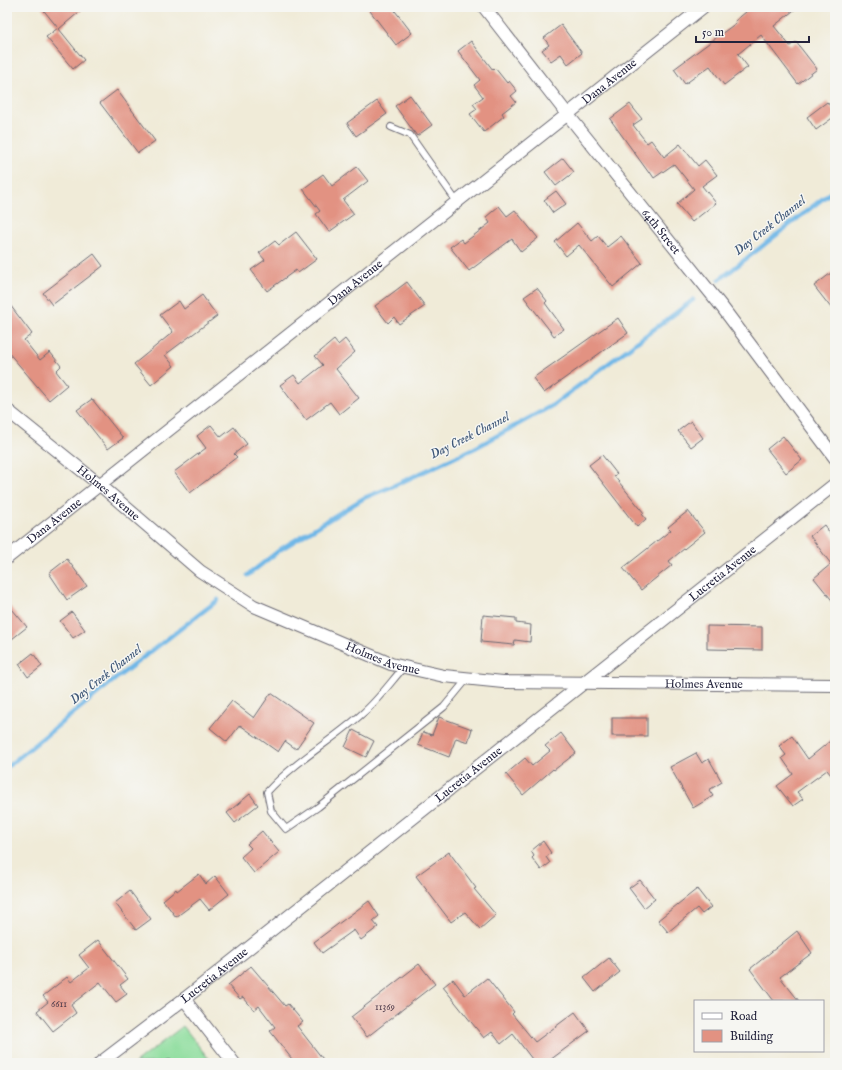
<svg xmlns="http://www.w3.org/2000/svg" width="842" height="1070" font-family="'IM FELL English',serif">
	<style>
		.green { fill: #8cdd9c; stroke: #57806c }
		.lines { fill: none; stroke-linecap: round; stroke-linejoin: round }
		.stream { stroke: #6fb7e7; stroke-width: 4.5 }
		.building { fill: #e29282 }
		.lane-casing { stroke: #6a6872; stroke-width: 8 }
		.street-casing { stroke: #6a6872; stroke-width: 14 }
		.lane { stroke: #fff; stroke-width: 6 }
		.street { stroke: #fff; stroke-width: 12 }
		.labels { text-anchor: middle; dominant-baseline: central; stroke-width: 3; stroke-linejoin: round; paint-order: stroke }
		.number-label { font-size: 10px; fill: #523e4d }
		.street-label { font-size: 12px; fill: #22223b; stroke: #f6f6f2 }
		.water-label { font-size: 13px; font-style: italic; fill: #3d5677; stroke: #f6f6f2 }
	</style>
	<rect width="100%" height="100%" fill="#f6f6f2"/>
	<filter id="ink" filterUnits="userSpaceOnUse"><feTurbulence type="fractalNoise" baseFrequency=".025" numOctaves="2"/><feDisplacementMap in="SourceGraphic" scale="8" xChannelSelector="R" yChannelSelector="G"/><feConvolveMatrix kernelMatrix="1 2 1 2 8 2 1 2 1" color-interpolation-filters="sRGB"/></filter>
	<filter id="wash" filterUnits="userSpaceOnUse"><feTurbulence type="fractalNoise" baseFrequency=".012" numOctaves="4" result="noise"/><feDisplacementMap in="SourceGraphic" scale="16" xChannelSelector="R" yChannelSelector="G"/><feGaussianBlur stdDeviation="0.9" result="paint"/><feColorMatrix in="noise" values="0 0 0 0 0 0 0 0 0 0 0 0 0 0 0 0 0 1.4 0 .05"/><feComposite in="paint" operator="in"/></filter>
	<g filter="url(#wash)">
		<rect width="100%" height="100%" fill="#f0ebd8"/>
		<polygon class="green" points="183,1026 212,1063 135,1063"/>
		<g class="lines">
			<g class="stream">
				<polyline points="719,280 835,189"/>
				<polyline points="248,575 281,549 364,498 393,486 475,448 553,405 693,300"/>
				<polyline points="7,767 119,676 218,600"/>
			</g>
		</g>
		<g id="blocks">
			<g class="building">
				<polygon points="41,7 85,7 59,29 84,60 73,69 46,37 58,28"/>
				<polygon points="367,7 392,7 412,33 396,45"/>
				<polygon points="752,7 798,7 774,26 790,46 796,42 817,69 798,84 761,35 738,54 748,67 724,85 710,66 685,84 674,69 736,23 735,21"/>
				<polygon points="561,25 582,53 568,64 561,54 551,61 542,50 549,45 544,38"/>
				<polygon points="471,41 493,70 495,68 507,83 509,81 517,91 511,96 516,102 502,113 504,116 484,132 470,114 477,109 473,104 483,97 474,85 480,80 458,51"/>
				<polygon points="117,90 155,141 138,153 100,103"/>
				<polygon points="410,95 432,125 417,136 395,106"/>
				<polygon points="377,101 387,114 356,136 347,123"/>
				<polygon points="827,102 835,112 835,116 816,130 807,117"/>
				<polygon points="630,104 642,119 633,125 647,143 651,140 664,157 680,144 698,166 705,160 717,175 702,186 716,203 692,222 677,204 694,189 674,164 654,178 650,172 649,173 610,119"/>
				<polygon points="563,158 574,172 556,186 545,172"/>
				<polygon points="357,167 368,181 343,200 354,214 329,232 316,214 320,211 303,189 323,174 332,186"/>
				<polygon points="556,191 566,204 553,213 544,200"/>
				<polygon points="499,206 507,216 515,210 538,238 521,252 512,239 469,271 450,247 461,239 464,243 490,223 486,217"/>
				<polygon points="577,223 592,241 598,236 607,247 621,236 642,263 613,287 579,245 566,256 555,242"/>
				<polygon points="296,232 317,259 298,273 296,270 267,291 251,270 265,260 259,253 275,241 279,245"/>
				<polygon points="94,254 103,266 52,305 43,293"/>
				<polygon points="835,270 835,313 814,286"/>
				<polygon points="407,282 425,306 399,324 394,317 388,323 375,306"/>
				<polygon points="537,288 547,301 545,303 564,329 554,336 524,297"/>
				<polygon points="202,295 217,316 165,355 174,366 151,385 134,364 173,332 160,315 179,301 184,309"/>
				<polygon points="7,301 32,334 24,340 40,360 50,352 61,366 56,371 67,385 49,400 7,351"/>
				<polygon points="618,318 628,333 544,393 533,378"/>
				<polygon points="345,339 355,352 336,369 359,398 339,414 330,402 306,420 280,385 294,375 300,383 323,365 315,356 334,340 338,345"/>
				<polygon points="92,399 123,438 108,449 77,410"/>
				<polygon points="691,421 703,438 691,447 678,431"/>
				<polygon points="211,425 221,437 234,427 247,444 234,454 237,457 190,493 174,472 206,448 197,436"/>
				<polygon points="783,436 802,460 786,473 767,449"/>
				<polygon points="602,455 617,474 614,476 644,513 642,514 646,519 637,527 589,465"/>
				<polygon points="688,511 705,532 669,561 672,565 641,590 623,568 671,530 668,527"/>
				<polygon points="824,525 835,540 835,604 814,578 831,564 810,536"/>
				<polygon points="67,559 87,586 67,600 49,573"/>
				<polygon points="7,603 27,627 7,643"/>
				<polygon points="72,612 85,630 73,638 60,621"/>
				<polygon points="483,615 516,618 516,623 531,625 530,642 515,640 514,645 481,642"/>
				<polygon points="707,626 762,627 762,650 707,649"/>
				<polygon points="33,653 42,666 28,677 19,664"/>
				<polygon points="271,693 314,723 296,749 285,741 278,752 240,725 227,742 210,728 232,701 254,718"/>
				<polygon points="439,717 472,729 468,742 456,738 449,757 418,745 423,732 432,735"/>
				<rect x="612" y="718" width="35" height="18"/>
				<polygon points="353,730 374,741 366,757 345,747"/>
				<polygon points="561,733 576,753 554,770 553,769 523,795 506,774 525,758 532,766 550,751 545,746"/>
				<polygon points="792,736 808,759 835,737 835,780 827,770 797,792 803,799 793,806 777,786 793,774 782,758 786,755 779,746"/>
				<polygon points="696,753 702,763 709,759 722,782 709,790 713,796 693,808 670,767"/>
				<polygon points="250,794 258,805 235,823 227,813"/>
				<polygon points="262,831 279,852 254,873 241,857 251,848 247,844"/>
				<polygon points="543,841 551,853 546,857 550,863 541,870 532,858 534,856 531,851"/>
				<polygon points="449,852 476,888 474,889 496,915 480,929 465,912 451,922 416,876"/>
				<polygon points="199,874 206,884 215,876 229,894 209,910 200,899 176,917 163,900 176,889 177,891"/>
				<polygon points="640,880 655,899 644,908 629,888"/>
				<polygon points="697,889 711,907 702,914 697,908 668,932 658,920"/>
				<polygon points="130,891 151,919 136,930 115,903"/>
				<polygon points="369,901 379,916 373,921 378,927 361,940 354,930 322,953 314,942"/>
				<polygon points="797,931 812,953 780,977 799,1001 774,1001 750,969"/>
				<polygon points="98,940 128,979 120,985 127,994 116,1002 100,982 71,1005 76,1013 53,1031 37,1011 48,1002 43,996 67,977 71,982 89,968 79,955"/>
				<polygon points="609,958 620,972 595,992 584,978"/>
				<polygon points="419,964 435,984 367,1037 351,1017"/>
				<polygon points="251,966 285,1006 288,1004 303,1022 297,1026 326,1063 295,1063 270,1031 275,1027 259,1006 254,1010 243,997 240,999 228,985"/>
				<polygon points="487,978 514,1012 512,1014 535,1042 575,1012 589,1031 546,1063 535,1063 513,1034 501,1044 492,1032 484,1038 443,987 453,979 465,995"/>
			</g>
		</g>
	</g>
	<g filter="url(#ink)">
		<use href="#blocks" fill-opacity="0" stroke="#6a6872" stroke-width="1"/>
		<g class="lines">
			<g class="lane-casing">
				<g id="lane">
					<polyline points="391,127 410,135 457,202"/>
					<path d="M404,667C390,683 378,700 363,713C332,741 295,761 267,792L271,811L286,829L318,807L444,707L467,679"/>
					<polyline points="169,1063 173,1063"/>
				</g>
			</g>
			<g class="street-casing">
				<g id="street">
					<path id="s1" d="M484,7L568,115L722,307L835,458"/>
					<path id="s2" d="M7,410L100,485L200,571L254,606L391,664L444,676L503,682L835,685"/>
					<path id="s3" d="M7,558L703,7"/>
					<polyline points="184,999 234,1063"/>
					<path id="s4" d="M100,1063L188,996L835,484"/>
				</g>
			</g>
			<use href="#lane" class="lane"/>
			<use href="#street" class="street"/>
		</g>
	</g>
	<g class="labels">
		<g class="number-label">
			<text x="59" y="1004">6611</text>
			<text x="385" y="1007">11369</text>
		</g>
		<g class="street-label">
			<text stroke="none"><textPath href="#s3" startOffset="768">Dana Avenue</textPath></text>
			<text stroke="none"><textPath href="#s1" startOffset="286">64th Street</textPath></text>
			<text stroke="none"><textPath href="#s3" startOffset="444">Dana Avenue</textPath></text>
			<text stroke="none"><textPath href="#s2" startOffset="131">Holmes Avenue</textPath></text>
			<text stroke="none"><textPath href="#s3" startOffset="60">Dana Avenue</textPath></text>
			<text stroke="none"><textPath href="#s4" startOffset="792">Lucretia Avenue</textPath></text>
			<text stroke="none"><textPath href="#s2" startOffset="455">Holmes Avenue</textPath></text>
			<text stroke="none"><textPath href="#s2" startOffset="779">Holmes Avenue</textPath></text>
			<text stroke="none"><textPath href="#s4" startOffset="468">Lucretia Avenue</textPath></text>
			<text stroke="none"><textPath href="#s4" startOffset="144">Lucretia Avenue</textPath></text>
		</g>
		<g class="water-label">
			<text transform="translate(770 226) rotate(-38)">Day Creek Channel</text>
			<text transform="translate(470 436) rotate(-27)">Day Creek Channel</text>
			<text transform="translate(106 675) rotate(-38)">Day Creek Channel</text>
		</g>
	</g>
	<rect width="842" height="1070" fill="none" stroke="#f6f6f2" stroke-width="24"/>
	<rect x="694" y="1000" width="130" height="52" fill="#f6f6f2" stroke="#a1a1a9"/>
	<rect x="702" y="1013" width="20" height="6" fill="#ffffff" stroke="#a1a1a9"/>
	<text x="730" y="1020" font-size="12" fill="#22223b">Road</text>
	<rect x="702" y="1030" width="20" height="12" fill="#e29282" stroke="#a1a1a9"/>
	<text x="730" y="1040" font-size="12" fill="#22223b">Building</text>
	<path d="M696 36v6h113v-6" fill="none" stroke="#22223b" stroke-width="2"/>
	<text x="702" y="36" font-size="12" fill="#22223b" stroke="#f6f6f2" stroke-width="3" paint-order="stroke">50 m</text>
</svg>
